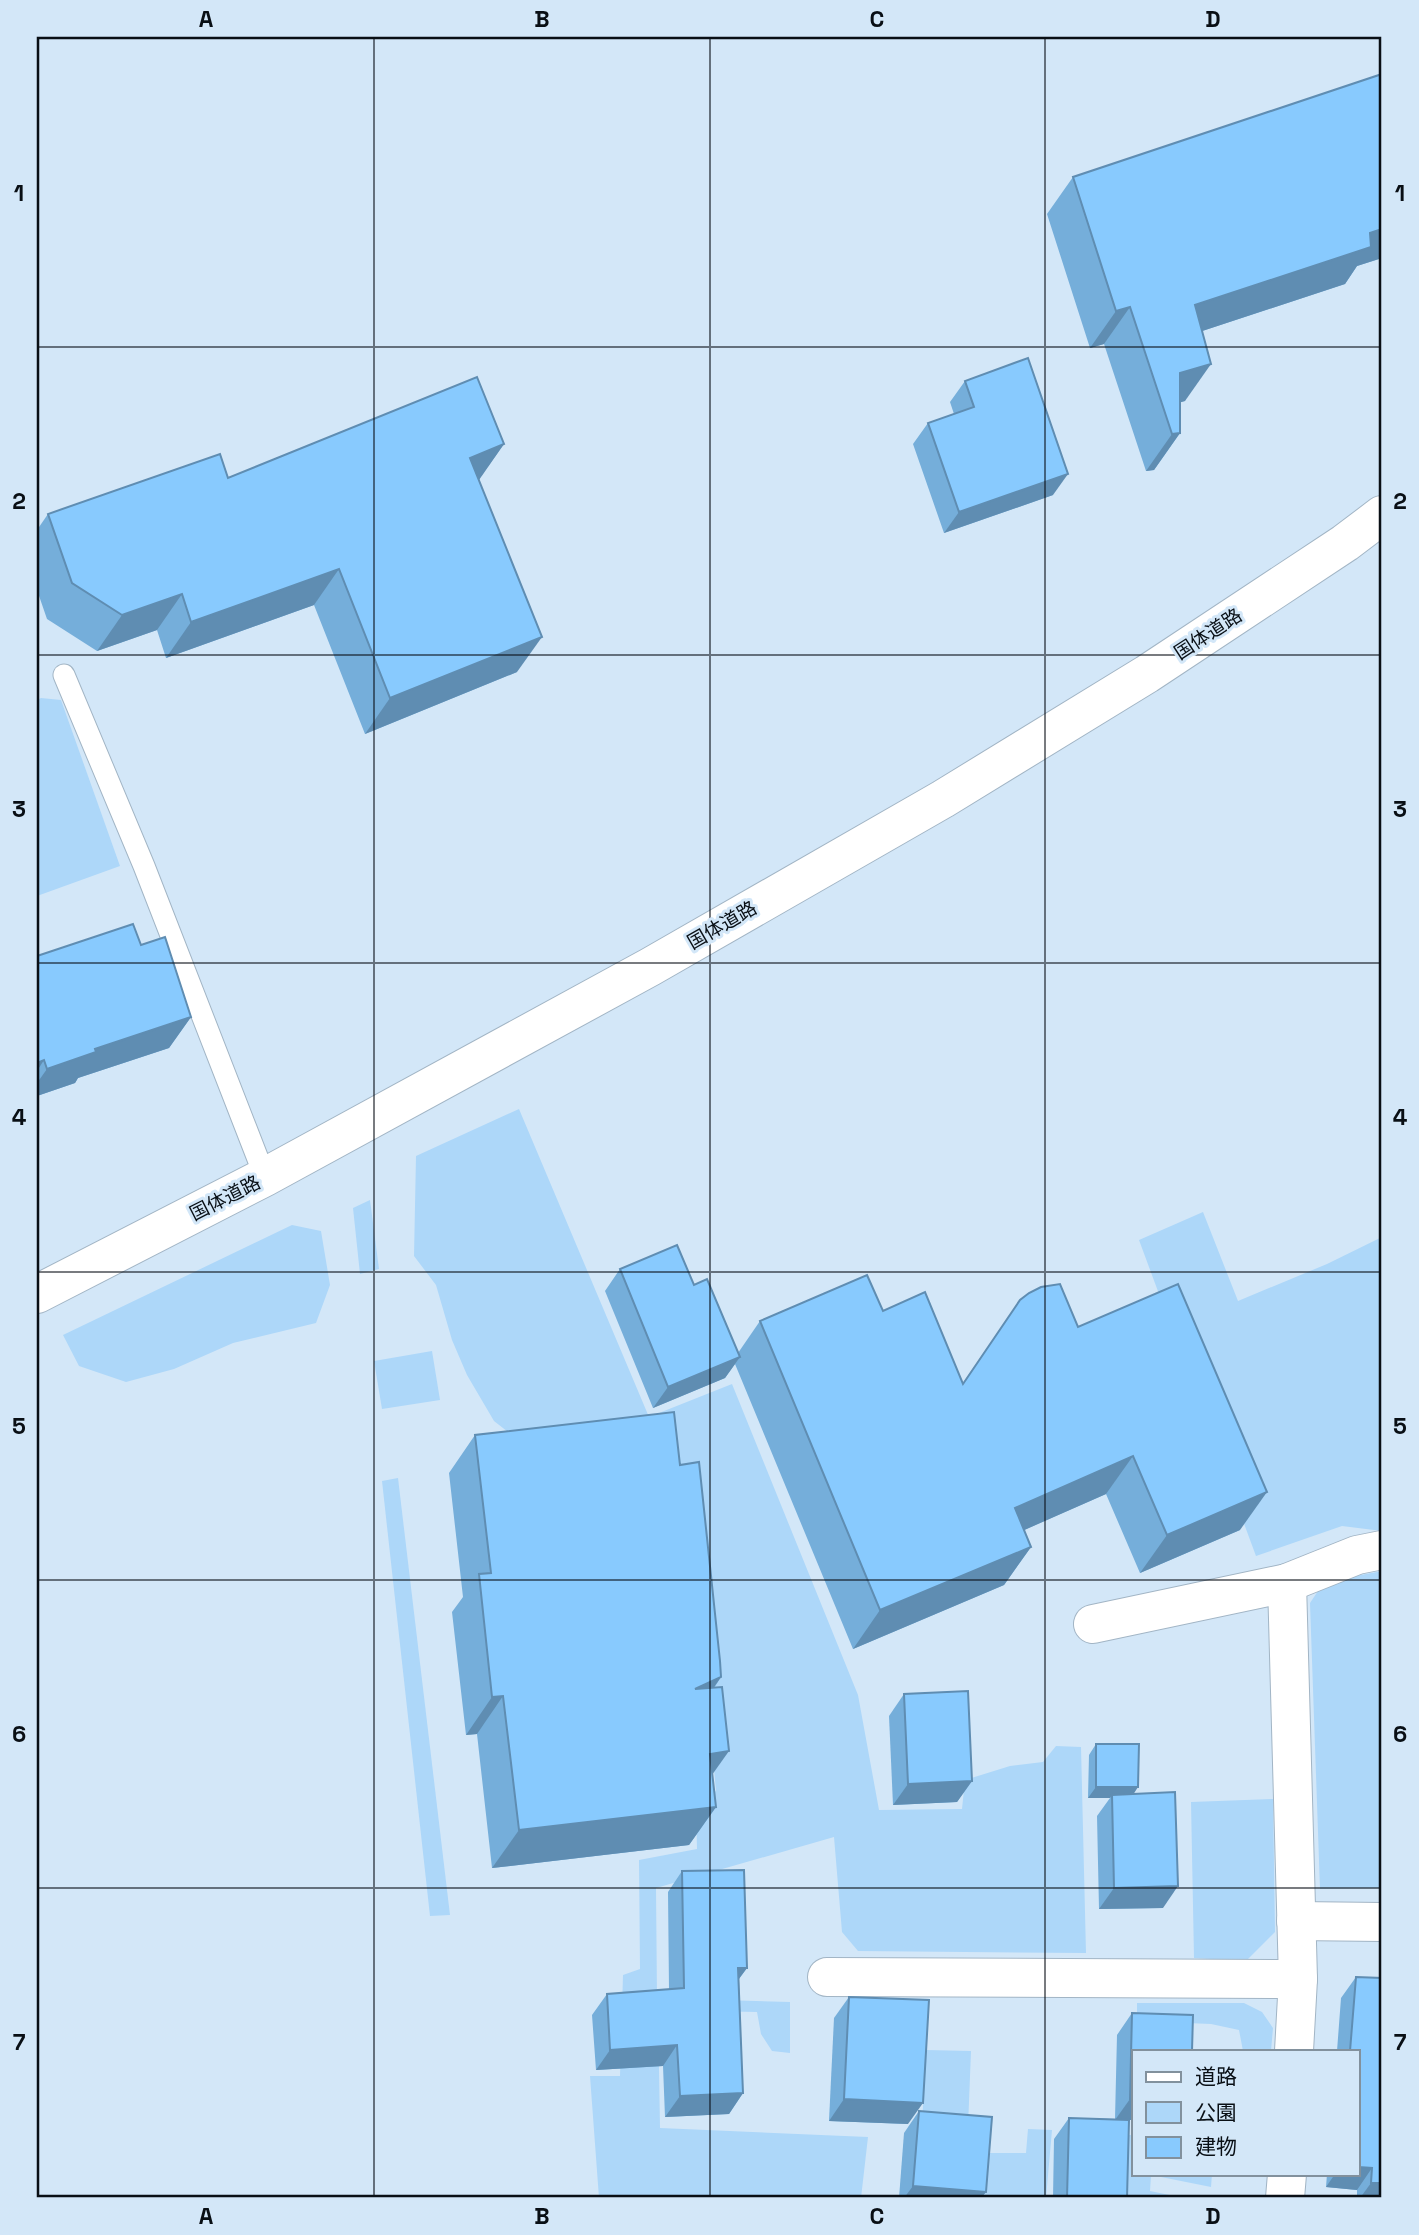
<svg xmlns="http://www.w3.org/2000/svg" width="1419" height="2235" font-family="'Space Grotesk','Noto Sans JP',sans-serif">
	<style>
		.green { fill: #add7f9 }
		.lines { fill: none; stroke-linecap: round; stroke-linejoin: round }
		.service-casing { stroke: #a2b5c5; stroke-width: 23 }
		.minor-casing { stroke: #a2b5c5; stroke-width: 40 }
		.tertiary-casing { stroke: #a2b5c5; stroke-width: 40 }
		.service { stroke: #fff; stroke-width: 21 }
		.minor { stroke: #fff; stroke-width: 38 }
		.tertiary { stroke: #fff; stroke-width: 38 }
		.wall { fill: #75aeda }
		.shaded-wall { fill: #5f8db2 }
		.building { fill: #88cafe; stroke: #5f8db2; stroke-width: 2 }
		.grid { fill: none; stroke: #090f15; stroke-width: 2; stroke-opacity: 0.55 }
		.labels { text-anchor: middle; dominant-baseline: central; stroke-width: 6; stroke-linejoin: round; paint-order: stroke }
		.street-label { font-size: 19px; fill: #090f15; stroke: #d3e7f8 }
		.neatline { fill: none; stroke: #090f15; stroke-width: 2.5 }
		.grid-label { font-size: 23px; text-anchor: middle; font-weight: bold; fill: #090f15 }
	</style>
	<rect width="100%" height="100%" fill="#d3e7f8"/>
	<g class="green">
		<polygon points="41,698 61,700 120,866 37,896 37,700"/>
		<polygon points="519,1109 649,1417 732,1384 858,1695 879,1810 962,1809 965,1780 1010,1766 1043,1762 1056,1746 1081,1747 1086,1953 858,1951 842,1932 834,1837 656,1888 657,1998 790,2002 790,2053 772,2051 761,2034 757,2012 658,2010 660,2128 868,2137 861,2198 599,2198 590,2076 620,2076 623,1975 640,1969 639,1860 697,1849 696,1805 716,1791 690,1509 534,1452 494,1421 467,1375 452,1340 436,1285 414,1256 416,1156"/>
		<polygon points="370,1200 379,1269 360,1274 353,1208"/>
		<polygon points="1203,1212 1238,1301 1327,1264 1382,1237 1382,1531 1342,1526 1256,1556 1139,1240"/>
		<polygon points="292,1225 321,1231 330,1285 316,1323 233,1343 174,1369 126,1382 79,1366 63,1335"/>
		<polygon points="432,1351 440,1400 382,1409 374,1361"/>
		<polygon points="398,1478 450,1915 430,1916 382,1481"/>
		<polygon points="1382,1571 1382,1888 1320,1889 1310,1603 1324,1582"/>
		<polygon points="1273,1799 1275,1932 1246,1961 1194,1958 1191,1802"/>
		<polygon points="1137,2003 1244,2003 1262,2012 1273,2028 1271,2051 1243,2051 1239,2030 1211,2024 1137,2021"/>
		<polygon points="926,2050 971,2051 968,2127 922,2125"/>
		<polygon points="1028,2129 1052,2130 1046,2198 982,2198 988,2153 1026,2153"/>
		<polygon points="1126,2135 1134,2135 1134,2174 1212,2174 1211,2187 1151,2175 1150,2191 1184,2198 1122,2198"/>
	</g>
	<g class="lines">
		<g class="service-casing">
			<polyline id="service" points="64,675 144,866 265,1177"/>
		</g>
		<g class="minor-casing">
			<g id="minor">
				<polyline points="1287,1583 1357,1555 1382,1550"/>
				<polyline points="1093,1624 1287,1583 1298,1979 1294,2051"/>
				<polyline points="1296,1921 1382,1922"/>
				<polyline points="827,1977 1298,1979"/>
				<polyline points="1285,2198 1287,2174"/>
			</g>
		</g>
		<g class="tertiary-casing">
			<polyline id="tertiary" points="37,1294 265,1177 650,967 943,799 1147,674 1345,543 1382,515"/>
		</g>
		<use href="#service" class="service"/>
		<use href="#minor" class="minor"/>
		<use href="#tertiary" class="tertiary"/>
	</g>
	<g class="wall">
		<polygon points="1382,74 1382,258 1357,266 1345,284 1202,331 1185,401 1180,402 1180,433 1154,470 1146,471 1104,344 1090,348 1047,214 1073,177"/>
		<polygon points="965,381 1053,495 944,533 913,444 928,423 954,414 950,402"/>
		<polygon points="504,444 479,479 517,672 365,734 314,605 166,658 157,630 97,651 47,619 37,590 37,530 48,514 228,478"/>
		<polygon points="141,945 191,1017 169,1048 78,1078 75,1083 37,1096 37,956"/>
		<polygon points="620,1269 694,1285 738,1353 760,1321 883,1311 963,1383 1020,1300 1078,1327 1240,1530 1140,1573 1106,1494 1024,1530 1031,1547 1004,1585 853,1649 735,1364 725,1378 653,1408 605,1291"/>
		<polygon points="475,1435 680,1465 721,1677 714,1688 712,1775 716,1807 689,1845 492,1868 477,1734 466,1735 452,1612 463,1597 449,1473"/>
		<polygon points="904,1694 972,1781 957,1802 893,1805 889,1716"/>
		<polygon points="1096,1744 1134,1794 1163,1908 1099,1909 1097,1816 1110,1798 1088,1798 1089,1755"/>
		<polygon points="682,1871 747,1968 739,1979 743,2093 729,2114 665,2117 663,2066 596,2070 592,2015 607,1994 669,1989 668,1892"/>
		<polygon points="1356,1977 1382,2198 1357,2198 1357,2190 1326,2187 1327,2174 1358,2174 1358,2051 1337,2051 1341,1998"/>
		<polygon points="849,1997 908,2124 829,2121 834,2018"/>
		<polygon points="1132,2013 1134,2051 1134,2120 1129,2120 1127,2198 1053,2198 1054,2139 1069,2118 1115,2119 1117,2035"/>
		<polygon points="919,2111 986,2192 981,2198 899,2198 904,2133"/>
	</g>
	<g class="shaded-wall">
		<polygon points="1382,229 1382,258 1357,266 1345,284 1169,342 1195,305 1370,233"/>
		<polygon points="1130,307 1104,344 1090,348 1116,311"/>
		<polygon points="1211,364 1185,401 1164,407 1180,373"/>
		<polygon points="1180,433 1154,470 1146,471 1172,434"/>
		<polygon points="504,444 479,480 470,458"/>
		<polygon points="1068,474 1053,495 944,533 959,512"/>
		<polygon points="339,569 314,605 166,658 191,622"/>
		<polygon points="182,594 157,630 97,651 122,615"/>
		<polygon points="542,637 517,672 365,734 390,698"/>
		<polygon points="191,1017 169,1048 78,1078 75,1083 37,1096 37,1083 47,1069 95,1049"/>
		<polygon points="44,1060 37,1071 37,1063"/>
		<polygon points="740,1357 725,1378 653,1408 668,1387"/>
		<polygon points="1133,1456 1106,1494 988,1546 1015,1508"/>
		<polygon points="1267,1492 1240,1530 1140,1573 1167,1535"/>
		<polygon points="1031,1547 1004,1585 853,1649 880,1610"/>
		<polygon points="721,1677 694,1716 695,1689"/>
		<polygon points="503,1696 477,1734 466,1735 492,1697"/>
		<polygon points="729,1751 702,1789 710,1754"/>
		<polygon points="972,1781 957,1802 893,1805 908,1784"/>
		<polygon points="1096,1787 1138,1787 1131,1798 1112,1795 1110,1798 1088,1798"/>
		<polygon points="716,1807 689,1845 492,1868 519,1830"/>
		<polygon points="1178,1886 1163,1908 1099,1909 1114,1888"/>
		<polygon points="738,1968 747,1968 732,1988"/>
		<polygon points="677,2045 663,2066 596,2070 610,2050"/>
		<polygon points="743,2093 729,2114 665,2117 680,2096"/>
		<polygon points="844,2099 923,2103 908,2124 829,2121"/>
		<polygon points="1130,2099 1134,2099 1134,2120 1115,2120"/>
		<polygon points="1358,2167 1372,2168 1357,2190 1326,2187 1335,2174 1358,2174"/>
		<polygon points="1371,2183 1382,2183 1382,2198 1360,2198"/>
		<polygon points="913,2186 986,2192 981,2198 904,2198"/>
	</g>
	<g class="building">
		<polygon points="1382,74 1382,229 1370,233 1371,247 1195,305 1211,364 1180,373 1180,433 1172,434 1130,307 1116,311 1073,177"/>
		<polygon points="1028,358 1068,474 959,512 928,423 974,407 965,381"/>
		<polygon points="477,377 504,444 470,458 542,637 390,698 339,569 191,622 182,594 122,615 72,583 48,514 220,454 228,478"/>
		<polygon points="133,924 141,945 165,937 191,1017 95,1049 96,1052 47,1069 44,1060 37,1063 37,956"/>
		<polygon points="677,1245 694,1285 707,1279 740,1357 668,1387 620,1269"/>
		<polygon points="867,1275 883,1311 925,1292 963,1384 1020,1300 1029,1293 1041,1287 1060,1284 1078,1327 1178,1284 1267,1492 1167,1535 1133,1456 1015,1508 1031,1547 880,1610 760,1321"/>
		<polygon points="674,1412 680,1465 699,1462 720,1661 721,1677 695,1689 722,1687 729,1751 710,1754 716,1807 519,1830 503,1696 492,1697 479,1574 491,1573 475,1435"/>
		<polygon points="968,1691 972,1781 908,1784 904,1694"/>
		<polygon points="1096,1744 1139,1744 1138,1787 1096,1787"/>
		<polygon points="1175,1792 1178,1886 1114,1888 1112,1795"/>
		<polygon points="744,1870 747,1968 738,1968 743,2093 680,2096 677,2045 610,2050 607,1994 684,1988 682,1871"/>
		<polygon points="1356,1977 1382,1978 1382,2183 1371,2183 1372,2168 1358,2167 1358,2051 1350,2051"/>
		<polygon points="849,1997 929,2000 923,2103 844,2099"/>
		<polygon points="1132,2013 1193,2015 1192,2051 1134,2051 1134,2099 1130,2099"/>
		<polygon points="919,2111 992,2117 986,2192 913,2186"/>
		<polygon points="1069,2118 1129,2120 1127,2198 1067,2198"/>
	</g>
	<path class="grid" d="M374,37V2198M710,37V2198M1045,37V2198M37,347H1382M37,655H1382M37,963H1382M37,1272H1382M37,1580H1382M37,1888H1382"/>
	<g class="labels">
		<g class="street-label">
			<text transform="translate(1208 634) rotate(-33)">国体道路</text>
			<text transform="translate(722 925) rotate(-30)">国体道路</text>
			<text transform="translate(225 1198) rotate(-27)">国体道路</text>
		</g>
	</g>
	<rect width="1419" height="2235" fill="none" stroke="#d3e7f8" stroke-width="77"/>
	<rect x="1132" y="2050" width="228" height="126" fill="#d3e7f8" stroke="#82919d" stroke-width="2"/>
	<rect x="1146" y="2072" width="35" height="10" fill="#ffffff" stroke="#82919d" stroke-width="2"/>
	<text x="1195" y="2084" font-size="21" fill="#090f15">道路</text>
	<rect x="1146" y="2102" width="35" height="21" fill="#add7f9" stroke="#82919d" stroke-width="2"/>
	<text x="1195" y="2120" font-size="21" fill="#090f15">公園</text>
	<rect x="1146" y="2137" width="35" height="21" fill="#88cafe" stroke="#82919d" stroke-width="2"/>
	<text x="1195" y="2154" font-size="21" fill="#090f15">建物</text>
	<rect x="38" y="38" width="1342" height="2158" class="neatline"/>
	<g class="grid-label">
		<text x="206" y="27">A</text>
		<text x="542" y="27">B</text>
		<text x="877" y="27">C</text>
		<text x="1213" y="27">D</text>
		<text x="19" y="201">1</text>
		<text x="1400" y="201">1</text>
		<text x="19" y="509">2</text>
		<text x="1400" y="509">2</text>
		<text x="19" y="817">3</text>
		<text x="1400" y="817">3</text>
		<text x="19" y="1125">4</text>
		<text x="1400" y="1125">4</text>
		<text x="19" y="1434">5</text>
		<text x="1400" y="1434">5</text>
		<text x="19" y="1742">6</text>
		<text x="1400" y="1742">6</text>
		<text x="19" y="2050">7</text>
		<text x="1400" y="2050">7</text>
		<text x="206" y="2224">A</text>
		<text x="542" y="2224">B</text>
		<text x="877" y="2224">C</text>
		<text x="1213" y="2224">D</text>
	</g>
</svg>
